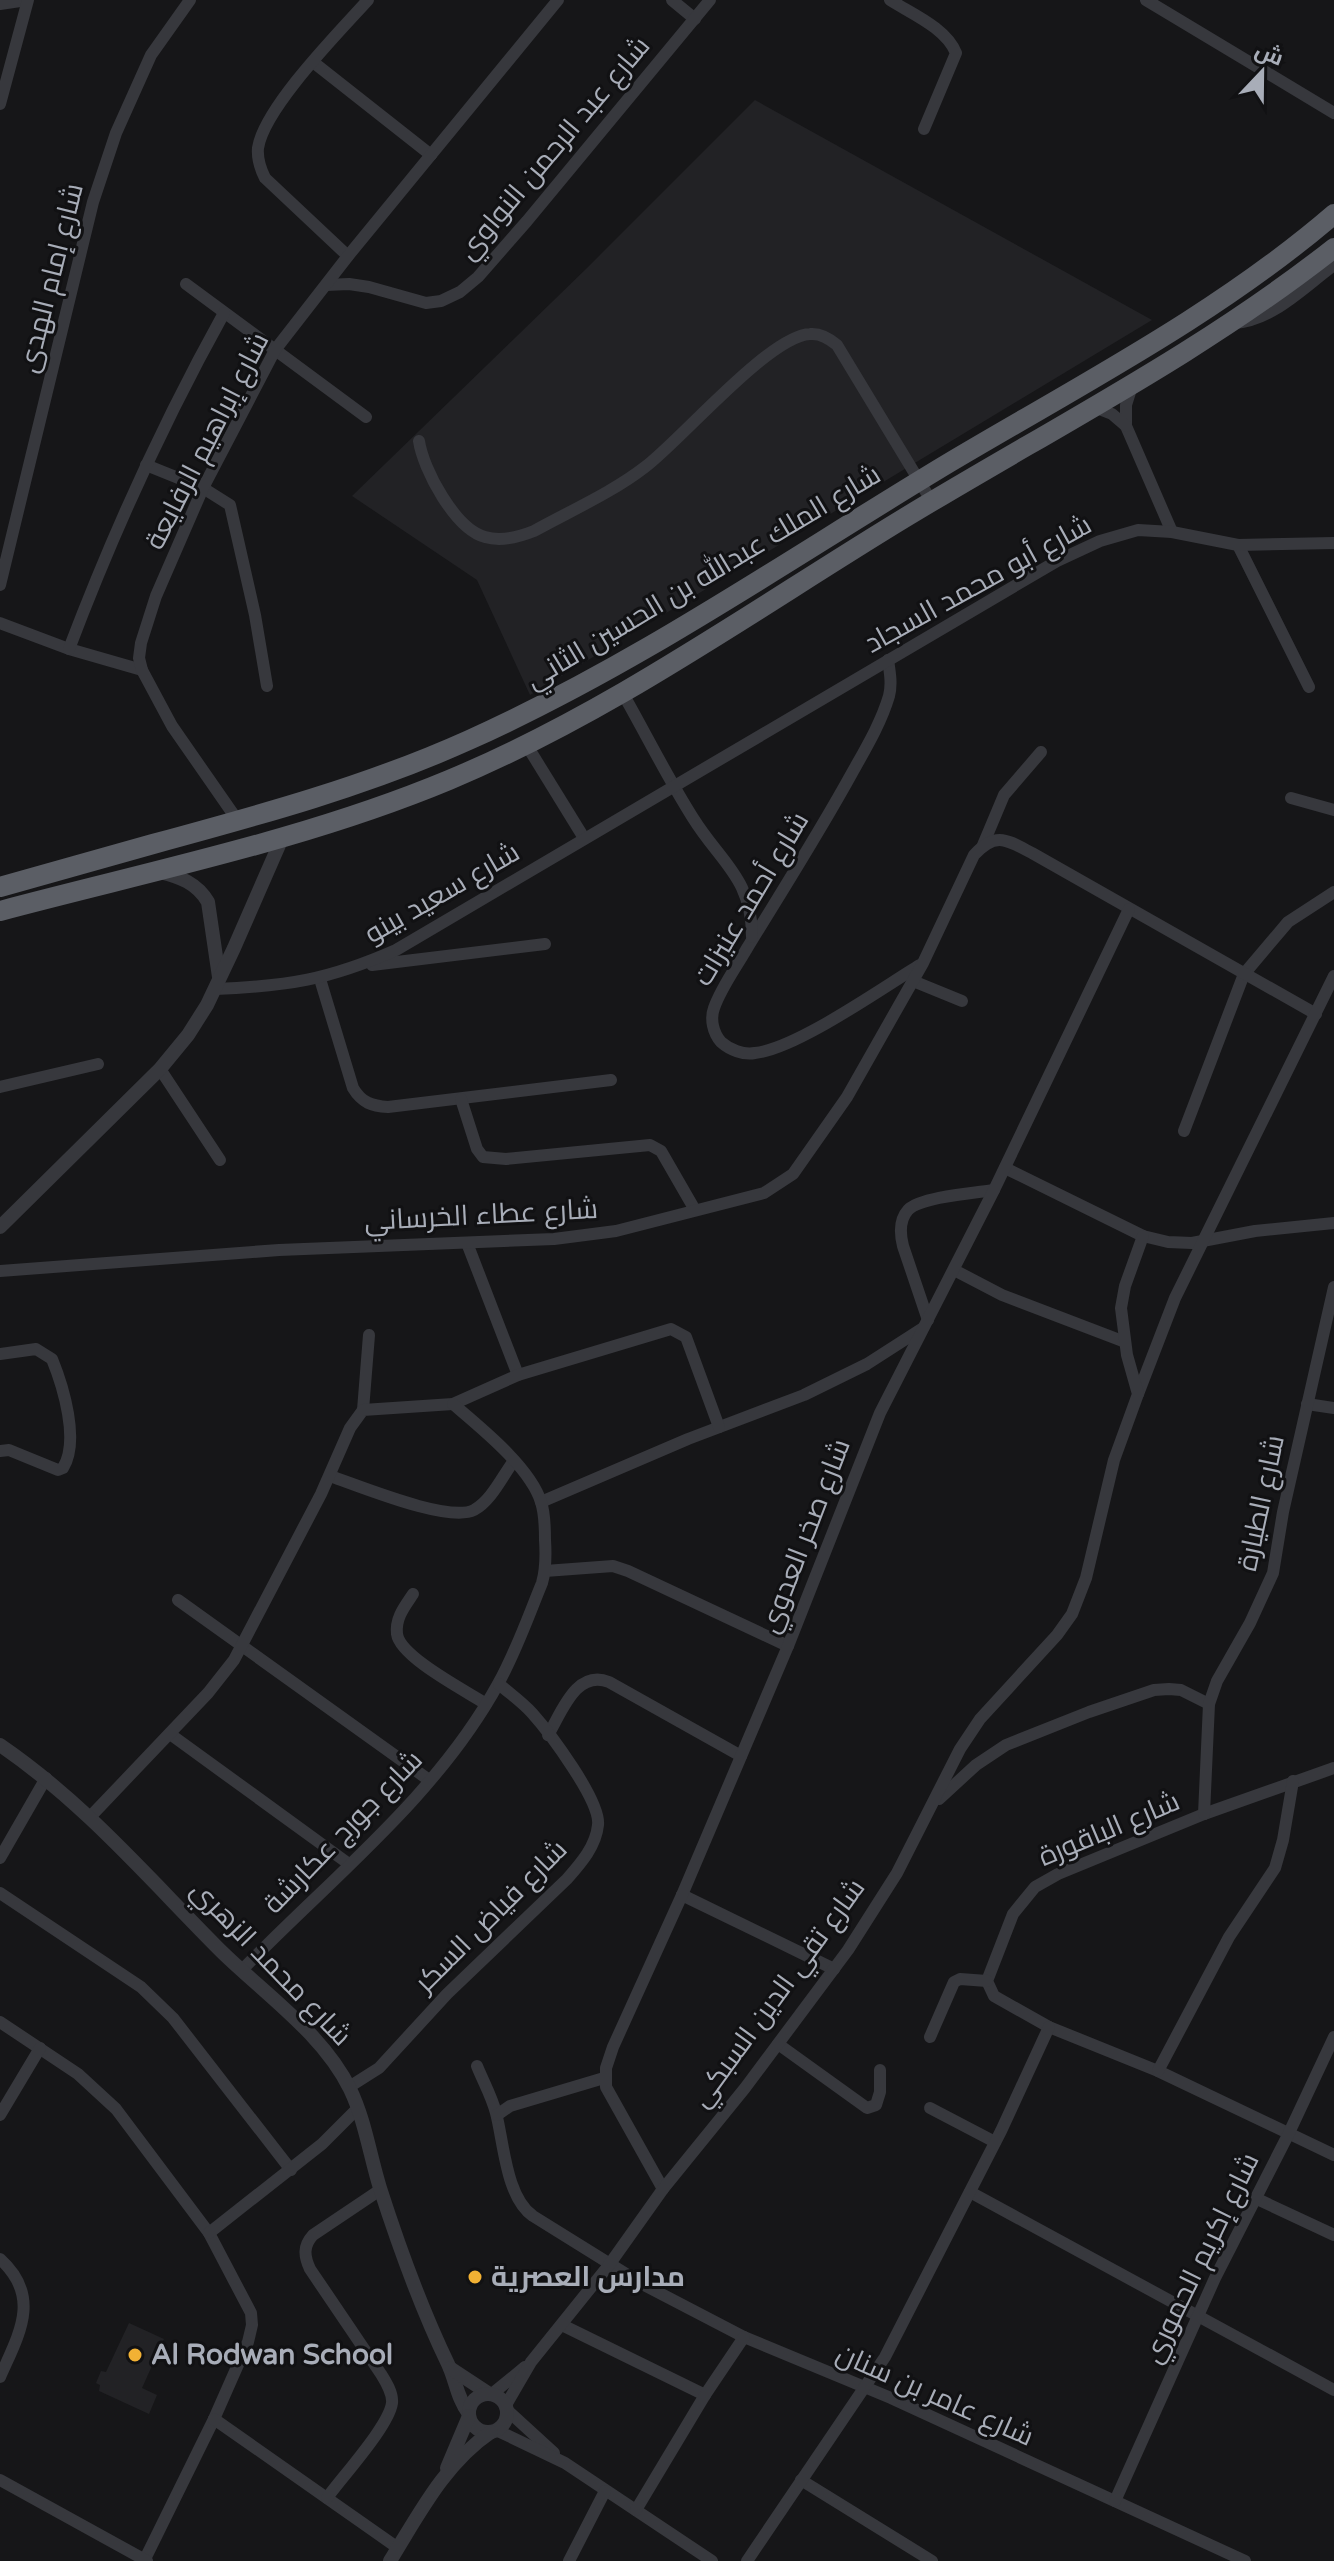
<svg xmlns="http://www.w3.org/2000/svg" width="1334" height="2561" font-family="'Varela Round',Cairo,sans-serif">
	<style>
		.built { fill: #222225 }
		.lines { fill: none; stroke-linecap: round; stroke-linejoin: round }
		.minor { stroke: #37383d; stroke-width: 12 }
		.tertiary { stroke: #37383d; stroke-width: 14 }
		.trunk { stroke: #5b5e65; stroke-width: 20 }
		.poi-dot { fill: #f2b134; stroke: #111113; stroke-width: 3 }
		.labels { text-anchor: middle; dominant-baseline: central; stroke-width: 6; stroke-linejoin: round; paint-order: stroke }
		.street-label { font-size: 28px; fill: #a8adb8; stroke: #111113 }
		.poi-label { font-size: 28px; font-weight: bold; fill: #a8adb8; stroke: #111113; text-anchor: start }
	</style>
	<rect width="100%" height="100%" fill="#161618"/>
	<g class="built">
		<polygon points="755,100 1152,320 530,695 477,580 352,496 587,268"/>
		<polygon points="129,2323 164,2339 142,2388 157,2395 149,2414 99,2391 100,2385 96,2383 101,2371 106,2372"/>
	</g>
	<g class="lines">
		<g class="minor">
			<polyline points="672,0 695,19"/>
			<path d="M890,0C912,14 946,28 956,53L924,129"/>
			<polyline points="1146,0 1334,113"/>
			<polyline points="0,4 27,0"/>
			<polyline points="313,62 431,155"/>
			<polyline points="0,104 28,0"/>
			<path d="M348,256L265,178C260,168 257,159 258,148C264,108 339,32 368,0"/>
			<polyline points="186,284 366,417"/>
			<polyline points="326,285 349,284 369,287 426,303 441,301 460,292 478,277 527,221 710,0"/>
			<path d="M1234,323C1272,321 1304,287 1334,265"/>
			<polyline points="1132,386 1126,405 1126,426 1172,532"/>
			<polyline points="1094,407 1112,414 1126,426"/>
			<path d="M419,441C423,469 455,529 485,537C502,542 519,537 534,531C570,511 613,492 645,467C681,440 769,336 810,334C820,333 830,339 837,345L932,502"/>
			<polyline points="146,465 203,488 230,505 255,615 267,686"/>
			<polyline points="1238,545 1309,687"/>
			<polyline points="0,585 93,202 116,133 151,55 190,0"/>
			<polyline points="0,623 69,649 142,670"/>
			<path d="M69,649C113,533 164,421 224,313"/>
			<path d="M888,660C890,673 892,684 889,696C881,723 866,748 852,773C819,833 782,891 746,950C735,969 721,988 714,1008C710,1019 713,1033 721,1042C730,1050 743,1055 755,1053C796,1049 882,988 920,965"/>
			<path d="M622,692C646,734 667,777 693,818C721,863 752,878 752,937"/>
			<polyline points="526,744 584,838"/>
			<polyline points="1291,798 1334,810"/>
			<polyline points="238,821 172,726 142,670 139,658 141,643 156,596 203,488 275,350 348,256 558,0"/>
			<polyline points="983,845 1004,795 1041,752"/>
			<polyline points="372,965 545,944"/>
			<path d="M320,979L353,1088C362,1103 372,1106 388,1107L611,1080"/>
			<polyline points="913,981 962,1001"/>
			<path d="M215,989C288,986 328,980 396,950L1057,561L1100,541L1138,530L1172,532L1238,545L1334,543"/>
			<polyline points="160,1069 220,1160"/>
			<polyline points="0,1087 98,1064"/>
			<polyline points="461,1099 477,1149 483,1157 506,1159 650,1145 661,1151 695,1210"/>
			<polyline points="1184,1131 1244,974 1288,922 1334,892"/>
			<polyline points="1005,1168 1143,1236 1168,1242 1192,1243 1255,1231 1334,1223"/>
			<polyline points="467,1243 518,1375"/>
			<polyline points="954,1270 1002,1295 1125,1342"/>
			<path d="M0,1271L279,1250L554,1239L616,1231L764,1193L793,1174L847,1097L923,963L974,855C996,831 1007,840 1032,853L1316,1014"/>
			<path d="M928,1320L903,1246C900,1234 899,1220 908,1210C921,1197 974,1193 994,1190"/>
			<path d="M0,1354L36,1349L52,1359C63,1386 80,1441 63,1468L58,1470L9,1450L0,1451"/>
			<polyline points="1138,1394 1175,1298 1334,976"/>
			<polyline points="1307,1404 1334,1408"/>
			<polyline points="363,1410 369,1335"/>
			<path d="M330,1476C360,1486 448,1523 474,1510C491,1501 502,1477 513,1462"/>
			<polyline points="541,1502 688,1439 804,1395 867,1364 923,1328"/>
			<polyline points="545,1571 613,1566 628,1571 788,1646"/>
			<path d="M413,1594C405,1606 395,1618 397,1634C400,1657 466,1691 486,1704"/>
			<polyline points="178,1600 429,1780"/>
			<polyline points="170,1734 349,1864"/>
			<path d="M548,1735C562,1712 576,1669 609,1682L741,1756"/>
			<polyline points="1334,1768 1204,1814 1058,1874 1035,1887 1013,1914 987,1981 994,1996 1049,2027 1158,2071 1334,2155"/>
			<polyline points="939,1799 976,1765 1006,1745 1089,1712 1154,1690 1169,1689 1181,1690 1209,1704"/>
			<polyline points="1204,1814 1209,1704 1217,1681 1250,1623 1273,1573 1283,1512 1334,1287"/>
			<polyline points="90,1817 208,1693 234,1660 321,1494 350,1428 363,1410 453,1404 518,1375 671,1329 686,1337 719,1427"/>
			<polyline points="0,1858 46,1778"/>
			<polyline points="0,1893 141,1987 173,2018 291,2170"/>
			<polyline points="682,1895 834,1969"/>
			<path d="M242,1970C330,1879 436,1797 498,1684C516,1652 528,1617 542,1583C546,1569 546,1555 545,1540C545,1528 545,1514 541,1502C530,1467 481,1428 453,1404"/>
			<polyline points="0,2022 78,2074 116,2109 209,2233 251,2313 252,2325 248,2342 214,2419 144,2561"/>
			<polyline points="930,2037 954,1982 960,1979 987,1981"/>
			<polyline points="778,2044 867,2108 876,2105 880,2092 880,2070"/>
			<path d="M477,2066C483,2081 492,2097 496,2113C504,2144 506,2197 533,2216L644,2285L744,2337L891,2398L1245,2561"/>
			<polyline points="1158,2071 1229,1937 1275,1868 1283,1840 1293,1781"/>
			<path d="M349,2087L379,2068L447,1994L567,1879C581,1863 596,1846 598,1825C601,1801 549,1732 532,1713C522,1702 509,1693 499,1684"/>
			<polyline points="930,2108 995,2142"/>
			<polyline points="0,2115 40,2048"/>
			<polyline points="497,2115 510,2106 604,2078"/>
			<polyline points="663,2189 606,2087 606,2068 613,2047 682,1895 788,1646 880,1413 994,1190 1129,909"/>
			<polyline points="970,2192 1334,2390"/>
			<polyline points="1255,2198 1334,2235"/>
			<polyline points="209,2233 322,2144 358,2108"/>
			<path d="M0,2259C42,2297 19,2334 0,2377"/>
			<polyline points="562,2325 705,2395"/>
			<polyline points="492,2394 525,2367"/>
			<polyline points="506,2405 531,2362 609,2265 663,2189 745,2088 848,1950 897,1873 960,1749 980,1719 1057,1635 1072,1614 1086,1578 1114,1460 1138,1394 1127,1355 1121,1308 1125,1286 1143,1236"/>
			<polyline points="507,2410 554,2453"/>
			<polyline points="214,2419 398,2548"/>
			<polyline points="496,2430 565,2463 712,2561"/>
			<polyline points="0,2480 147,2561"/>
			<polyline points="801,2480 932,2561"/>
			<path d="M327,2498C342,2477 389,2426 392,2403C393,2393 386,2382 381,2374L310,2269C304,2256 303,2246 313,2235L380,2190"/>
			<polyline points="1115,2501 1215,2278 1288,2135 1334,2037"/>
			<polyline points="636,2510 705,2395 744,2337"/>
			<polyline points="569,2561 605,2491"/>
			<polyline points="747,2561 885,2357 1001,2131 1049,2027"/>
		</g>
		<g class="tertiary">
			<path d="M160,872C180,877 197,883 208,902L219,977"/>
			<polyline points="0,1227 160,1069 188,1035 207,1005 234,948 283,836"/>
			<path d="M0,1745C85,1803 150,1880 222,1952C265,1994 323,2034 350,2089C365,2120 370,2156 380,2188C399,2247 421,2308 448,2364C456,2381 457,2398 469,2414"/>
			<polyline points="450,2368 488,2393"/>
			<circle cx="488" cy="2413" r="19"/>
			<polyline points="447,2468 469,2416"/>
			<path d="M390,2561C419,2514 445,2463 491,2432"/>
		</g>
		<g class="trunk">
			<path d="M0,887C51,873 102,858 153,844C260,815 367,786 469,740C638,664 789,559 947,464C1078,386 1218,314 1334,214"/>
			<path d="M0,911C150,871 305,840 449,780C612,712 756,608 906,517C1051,429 1201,353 1334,248"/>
		</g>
	</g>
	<g class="poi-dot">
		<circle cx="475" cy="2277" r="8"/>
		<circle cx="135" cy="2355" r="8"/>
	</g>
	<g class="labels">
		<g class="street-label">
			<text transform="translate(554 148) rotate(-50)">شارع عبد الرحمن النواوي</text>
			<text transform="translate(51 278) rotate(-76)">شارع إمام الهدى</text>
			<text transform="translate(207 441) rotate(-63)">شارع إبراهيم الرفايعة</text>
			<text transform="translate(703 577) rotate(-31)">شارع الملك عبدالله بن الحسين الثاني</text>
			<text transform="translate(978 584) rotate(-29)">شارع أبو محمد السجاد</text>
			<text transform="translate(442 893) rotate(-30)">شارع سعيد بينو</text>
			<text transform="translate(751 899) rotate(-59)">شارع أحمد عنيزات</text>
			<text transform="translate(481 1215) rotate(-3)">شارع عطاء الخرساني</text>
			<text transform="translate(1261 1503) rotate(-78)">شارع الطيارة</text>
			<text transform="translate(805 1536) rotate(-69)">شارع صخر العدوي</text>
			<text transform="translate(1109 1829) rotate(-23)">شارع الباقورة</text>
			<text transform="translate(343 1832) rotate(-46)">شارع جورج عكارشة</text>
			<text transform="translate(491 1916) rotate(-45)">شارع فياض السكر</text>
			<text transform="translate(271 1963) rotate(46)">شارع محمد الزهري</text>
			<text transform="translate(778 1993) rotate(-54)">شارع تقي الدين السبكي</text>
			<text transform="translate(1201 2258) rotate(-64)">شارع إكريم الحموري</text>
			<text transform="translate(935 2395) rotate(24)">شارع عامر بن سنان</text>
		</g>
		<g class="poi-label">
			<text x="491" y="2277">مدارس العصرية</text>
			<text x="151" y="2355">Al Rodwan School</text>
		</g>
	</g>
	<g transform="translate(1262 72) rotate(22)" stroke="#111113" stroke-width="6" paint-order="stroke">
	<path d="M0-6L14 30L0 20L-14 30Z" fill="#a8adb8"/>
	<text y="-12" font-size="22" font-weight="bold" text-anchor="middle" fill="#a8adb8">ش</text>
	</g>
</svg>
